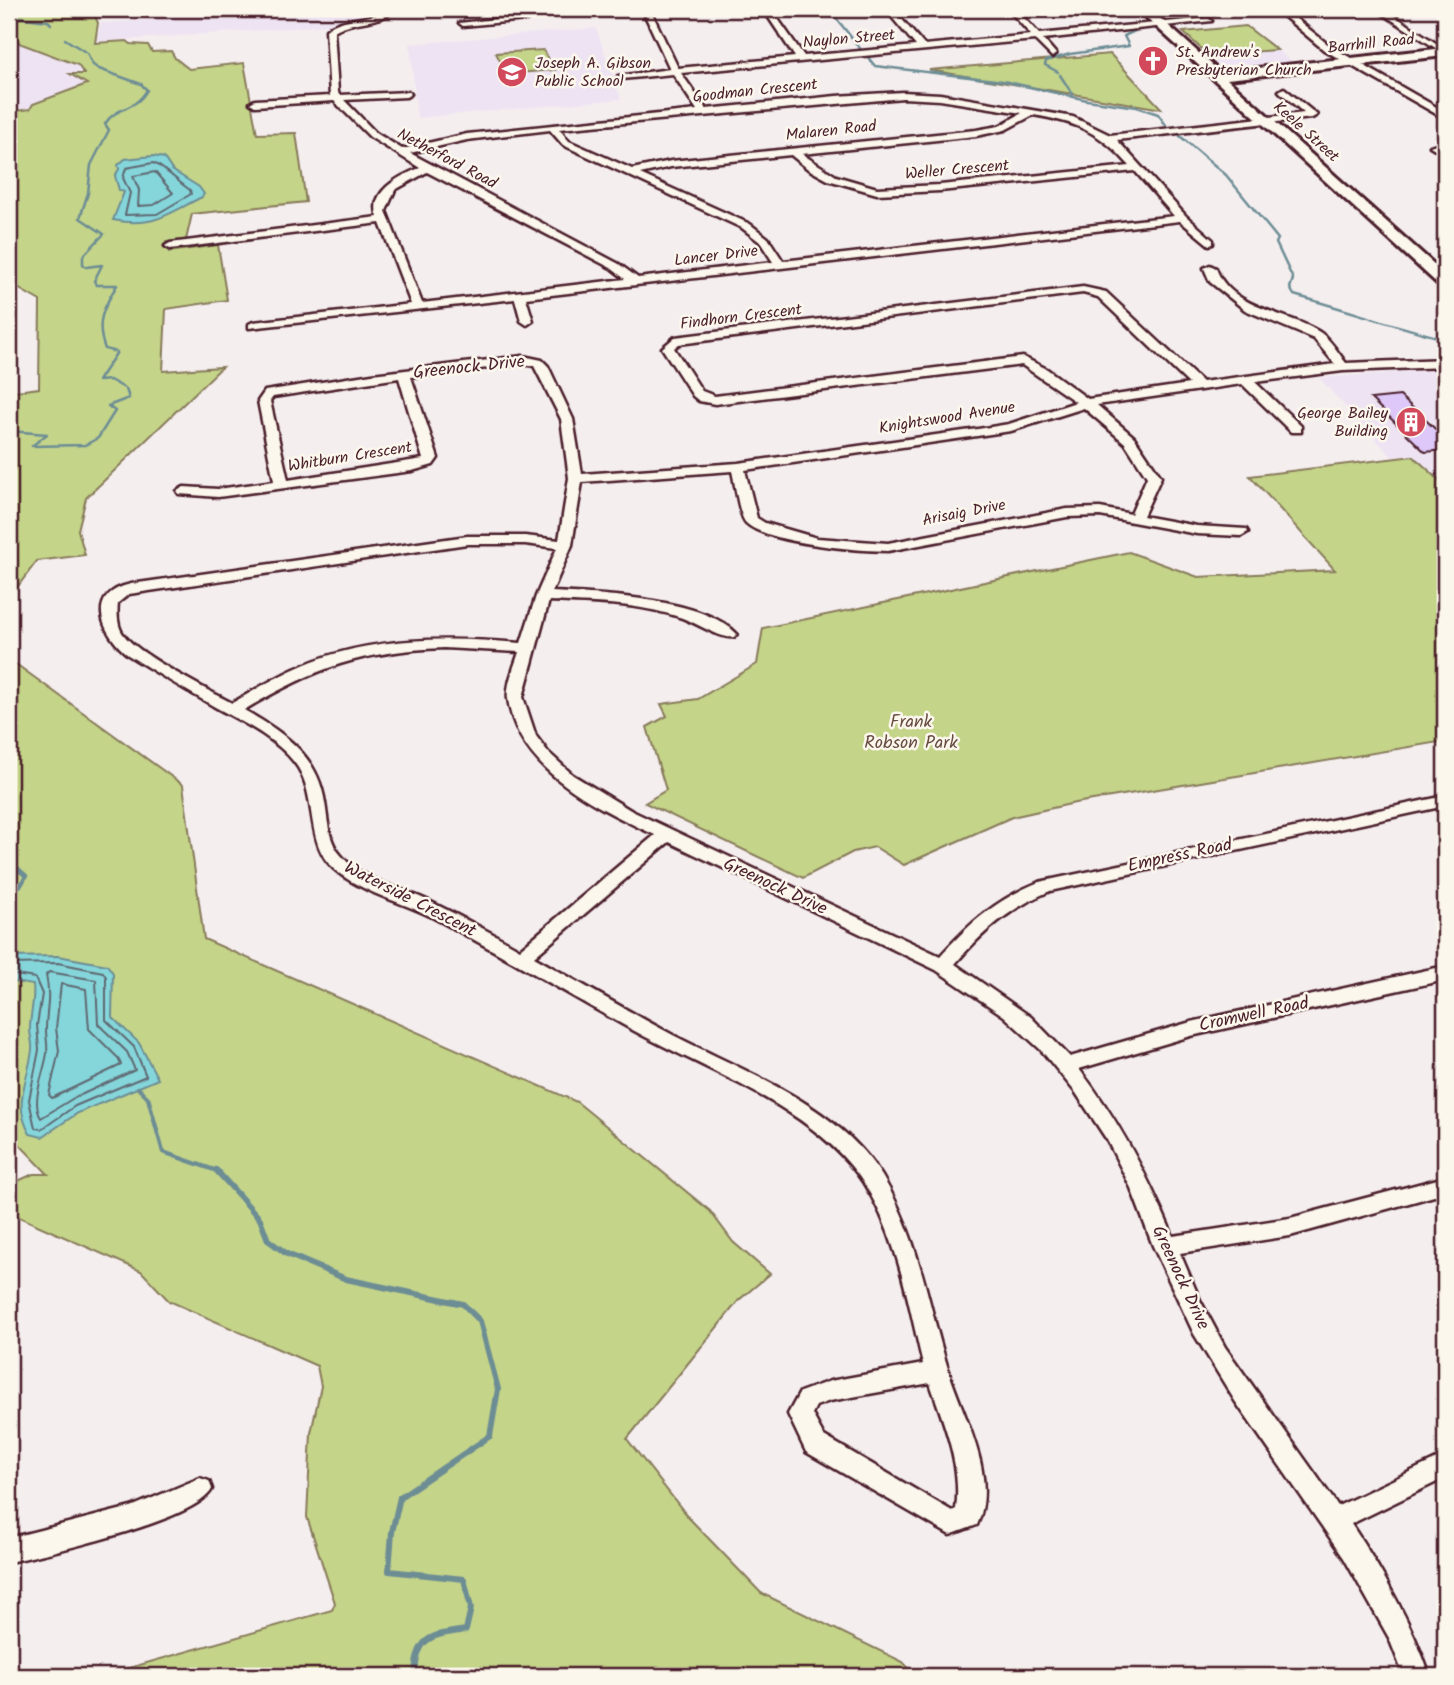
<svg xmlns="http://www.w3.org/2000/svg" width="1454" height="1685" font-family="Kalam,sans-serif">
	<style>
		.built { fill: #eee3f2 }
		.green { fill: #c4d489; stroke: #877a5a; stroke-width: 2 }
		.water { fill: #84d6db; stroke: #6d8d95; stroke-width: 2 }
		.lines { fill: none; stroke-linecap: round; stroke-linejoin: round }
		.shore { stroke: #616871; stroke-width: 2 }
		.stream-far2 { stroke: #6d8d95; stroke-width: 2.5 }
		.stream-far1 { stroke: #6d8d95; stroke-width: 4.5 }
		.stream { stroke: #6d8d95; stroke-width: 6 }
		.building { fill: #ddc8f9; stroke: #4a1f2b; stroke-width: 2 }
		.street-casing { stroke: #4a1f2b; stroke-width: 5 }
		.secondary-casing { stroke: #4a1f2b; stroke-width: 6 }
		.street { fill: #fbf7ec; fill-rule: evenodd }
		.secondary { fill: #fbf7ec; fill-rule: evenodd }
		.labels { text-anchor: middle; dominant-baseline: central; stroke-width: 5; stroke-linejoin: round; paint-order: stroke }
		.far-street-label { font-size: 16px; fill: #4a1f2b; stroke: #fbf7ec }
		.far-poi-label { font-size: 16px; fill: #4a1f2b; stroke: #fbf7ec; text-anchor: start }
		.street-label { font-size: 18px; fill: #4a1f2b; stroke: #fbf7ec }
		.park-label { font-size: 18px; fill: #684c42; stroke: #fbf7ec }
	</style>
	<rect width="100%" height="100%" fill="#f5eeef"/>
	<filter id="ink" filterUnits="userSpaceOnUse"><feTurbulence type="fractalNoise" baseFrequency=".0143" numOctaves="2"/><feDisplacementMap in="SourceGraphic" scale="14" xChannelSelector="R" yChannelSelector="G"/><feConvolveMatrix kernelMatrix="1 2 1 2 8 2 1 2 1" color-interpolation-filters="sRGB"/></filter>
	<g filter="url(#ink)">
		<g class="built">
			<polygon points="148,9 386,9 379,14 331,25 96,42 101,23 147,20"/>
			<polygon points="596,28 621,99 417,118 410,44"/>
			<polygon points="19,43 78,65 94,86 30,109 9,112 9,45"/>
			<polygon points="1277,50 1294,63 1223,69 1208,55"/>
			<polygon points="1445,369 1445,482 1413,456 1392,457 1319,378"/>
		</g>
		<g class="green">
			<polygon points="9,9 92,9 98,23 95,43 127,41 131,44 148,45 152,52 171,51 175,58 189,69 244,63 257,134 296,133 306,202 192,214 186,240 166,242 169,252 218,245 227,300 166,309 163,371 222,367 86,498 78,530 85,555 37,561 9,598 9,392 39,388 40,301 9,283 9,112 30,109 33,104 87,84 70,74 84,74 78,65 19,43 15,32 9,32"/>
			<polygon points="1246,26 1277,50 1208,55 1183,32"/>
			<polygon points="543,50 555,70 507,74 496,53"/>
			<polygon points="1110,54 1162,109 929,70"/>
			<polygon points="1413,456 1445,485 1445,741 1075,803 1012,817 904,865 875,847 853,852 803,878 645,803 666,790 647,727 667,716 661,704 698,699 757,664 763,628 1129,552 1198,577 1335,570 1250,476"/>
			<polygon points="9,659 183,785 204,939 577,1102 710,1211 733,1242 770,1274 739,1300 627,1439 689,1518 761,1593 903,1662 916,1676 101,1676 332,1610 335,1603 307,1517 311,1433 321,1386 317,1366 169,1301 141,1271 10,1213 18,1181 33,1174 48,1174 20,1145 9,1122"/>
		</g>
		<g class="water">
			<path d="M153,156L164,158L172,170L199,187L204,194L202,197C167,214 154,228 113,220L124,192L119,190L115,176L119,169L118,165L125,159Z"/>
			<path d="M58,956L107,965L113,973L112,1017L139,1043L158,1079L78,1113L42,1137L30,1134C12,1102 28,1083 32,1050C33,1043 30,1036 30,1029C30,1014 35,1001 33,985L9,981V957Z"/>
		</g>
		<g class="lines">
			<g class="shore">
				<path d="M153,163C163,166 179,183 190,190L191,194L157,214L125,215L130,193L123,178L126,168Z"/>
				<polygon points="155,172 173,193 154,205 138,206 139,190 133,176"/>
				<polyline points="9,964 58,963 103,972 106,977 106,1020 134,1047 146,1076 75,1106 42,1129 35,1128 29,1100 39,1050 37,1025 42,994 35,978 9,974"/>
				<path d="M49,972L96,980L98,1024L127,1052L135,1070L72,1099L41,1118C30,1101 45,1071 47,1053C48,1045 46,1038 46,1030C46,1009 51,999 46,975Z"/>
				<polygon points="61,984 86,989 89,1029 118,1058 121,1065 52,1098 49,1095 59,1051 56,1028"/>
			</g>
			<g class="stream-far2">
				<polyline points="829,9 862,51"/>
				<polyline points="1205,14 1221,12"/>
				<polyline points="9,16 48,21 51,24"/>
				<polyline points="1171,21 1196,17"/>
				<polyline points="866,55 875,66 1003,81 1087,100 1137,107 1158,114 1166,125"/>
				<polyline points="1058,72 1045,65 1046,61 1070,54 1129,46 1124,36 1139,29"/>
				<polyline points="1060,75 1073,95"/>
				<path d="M1180,136L1226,175L1278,239L1276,243L1293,279L1290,288L1294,295C1345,309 1394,326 1445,339"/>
				<path d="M9,431L47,434L32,446L85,445L98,438L115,411L108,406L129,398L126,389L110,380L98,381L117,352L105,349C95,323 103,308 117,285H97L94,281L102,265L86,267L83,264V256L104,234L80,218L88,193L91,165L109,130L105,124C117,105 134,112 147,90L141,84L99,69L93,65L87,53L65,39"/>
			</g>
			<g class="stream-far1">
				<polyline points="9,850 16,851 15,866 26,876 21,885 9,891"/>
				<polyline points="9,956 13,957"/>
				<polyline points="138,1088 148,1098 163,1152 220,1172"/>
			</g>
			<path class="stream" d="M216,1170L260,1219L268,1240L287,1254L346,1279L463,1304L480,1321L498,1389L490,1436L400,1497L392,1532L389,1571L464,1579L471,1608L466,1630C431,1635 416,1636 415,1676"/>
		</g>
		<polygon class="building" points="1400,396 1445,438 1445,450 1425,452 1371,399"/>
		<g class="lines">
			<g class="street-casing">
				<g id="street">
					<path d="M387,9H396C379,25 354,19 334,31L338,92L339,95L409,92L411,94L406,97L344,100L376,133L402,149L467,134L697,110L673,74L622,79L618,76L670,69L642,9H650L678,68L795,57L763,9H771L804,56L916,46L885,9H893L924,45L1031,35L1008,9H1016L1039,34L1208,18L1212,21L1043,39L1056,54L1052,57L1035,40L681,73L706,109L836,96L903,92L940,94L1073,117L1110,135L1304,113L1281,93L1279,91L1284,88L1317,115L1312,118L1117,140L1186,216L1213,240V244L1209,245L1180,221L526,298L533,321L527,325L521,321L515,299L249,328V324L253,322L411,304L380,223L170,249L165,246L170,243L378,217C368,191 402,175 420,168L370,137L334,101L255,106L250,103L255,100L330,96L326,30C344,15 369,22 387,9ZM903,98L940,100L1022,113L999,126L976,130L671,161L632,169L569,141L559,129ZM1033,115C1077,122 1100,132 1130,166L940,185L877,188L836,176L802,154L976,136L1005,130ZM550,130L563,145L742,228L760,242L773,262L638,278L619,264L410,153L467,140ZM791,155L808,169L828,180L877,194L940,191L1135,171L1174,216L783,261L768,238L750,224L640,174L671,167ZM427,172L611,268L625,279L422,303L386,211L395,190Z"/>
					<polygon points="529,9 537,9 538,13 526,20 463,26 459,23 524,16 530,12"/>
					<polygon points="1275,9 1284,9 1330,46 1445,112 1445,119 1324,50"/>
					<polygon points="1375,9 1384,9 1445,49 1445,54"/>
					<polygon points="1445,141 1445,147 1435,149 1430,146"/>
					<path d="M1210,265L1216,268C1230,310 1291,312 1321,333C1331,340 1339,354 1346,363L1445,359V367L1343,371L1255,382L1301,426V432H1291L1242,384L1097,405L1134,437L1161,477L1143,516L1197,526L1246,529L1248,532L1241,536L1197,534L1100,516L1067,517L888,551C860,551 766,543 746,523C739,516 735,483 732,471L582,482L572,545L552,592C599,594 704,598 737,634L734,637C721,640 694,621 679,617C637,603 592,603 549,601L523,697L536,736L548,752L573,775L632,811L940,956C970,923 997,899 1039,882L1445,796V806L1050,891C1010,908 983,931 955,964L1031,1017L1070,1057L1191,1022L1445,966V980L1191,1036L1079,1069C1119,1120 1148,1176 1173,1236L1290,1218L1445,1177V1193L1290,1236L1180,1253L1200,1300L1225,1347L1338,1506L1445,1455V1478L1351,1524C1383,1572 1411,1622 1430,1676H1404L1389,1638L1344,1558L1235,1401L1194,1334L1153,1246L1131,1188L1107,1140L1076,1093L1041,1050L1004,1016L936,970L669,842L534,957C580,983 626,1010 673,1035C746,1073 837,1104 882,1176C919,1237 928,1305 949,1372C963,1417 999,1477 977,1525L950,1535L806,1452L788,1414L800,1392L830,1381L923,1364C908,1303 898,1236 863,1182C814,1107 706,1071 629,1028C563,992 499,952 432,917C402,902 367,894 340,874C301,846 321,796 294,762C274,737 242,722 215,707C186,690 156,673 128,655C101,633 85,594 131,584L467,536H525L559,540L569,478L561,419L534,366L523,364L411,377L438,458L433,465L412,471L218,497L179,494L177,491L184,487L218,489L274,481L258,401L265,391L372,374L523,356L542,360L548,366L573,419L582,474L738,463L978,429L1009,424L1076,402L1022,365L715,404L699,401L693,396L662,348L675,337L1083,287L1106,292L1202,382L1335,364L1314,339L1245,310L1210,282L1204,268ZM1083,293L1098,297L1189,384L1088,399L1047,369L1023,357L715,396L702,391L674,348L679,344ZM399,378L423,459L288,480L270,401L273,397ZM1084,408L1125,443L1147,477L1131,514L1100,508L1067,509L888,543L817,538L765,523L757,518L745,470L1011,431ZM467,544H525L557,548L536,596L521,643C448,637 372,636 303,665C279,675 255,690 232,703C208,690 139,655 124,635C117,627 117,613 118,603L129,594ZM444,648L519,652C515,665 506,685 508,699C518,771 596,807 655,835L520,949C490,932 460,916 429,901C400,887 361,881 340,854C328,840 328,820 325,803C318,755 283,732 244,710C315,668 360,651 444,648ZM930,1383C944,1424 962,1466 956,1509L952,1511L824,1436L812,1414L816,1406L830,1401Z"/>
					<path d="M200,1478L209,1481L212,1489C198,1520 45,1554 9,1562V1538L131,1507Z"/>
				</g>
			</g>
			<g class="secondary-casing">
				<polygon id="secondary" points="1137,9 1150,9 1220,72 1445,48 1445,56 1227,79 1445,274 1445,287 1439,285"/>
			</g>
			<use href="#street" class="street"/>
			<use href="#secondary" class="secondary"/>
		</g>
	</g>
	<defs>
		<g id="church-disc" transform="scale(1.575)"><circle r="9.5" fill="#d1495b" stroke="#fbf7ec"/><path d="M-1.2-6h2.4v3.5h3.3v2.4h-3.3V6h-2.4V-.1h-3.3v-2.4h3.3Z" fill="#fff"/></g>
		<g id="school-disc" transform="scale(1.575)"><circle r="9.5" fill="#d1495b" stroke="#fbf7ec"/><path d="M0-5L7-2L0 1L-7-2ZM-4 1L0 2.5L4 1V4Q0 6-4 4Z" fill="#fff"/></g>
		<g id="building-disc" transform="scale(1.575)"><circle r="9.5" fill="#d1495b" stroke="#fbf7ec"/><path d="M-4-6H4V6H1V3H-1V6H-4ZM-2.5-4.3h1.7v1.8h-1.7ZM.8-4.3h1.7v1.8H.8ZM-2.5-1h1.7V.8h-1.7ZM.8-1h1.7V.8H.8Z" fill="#fff"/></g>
	</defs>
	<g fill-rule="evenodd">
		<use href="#church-disc" x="1153" y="61"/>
		<use href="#school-disc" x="512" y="72"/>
		<use href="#building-disc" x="1411" y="422"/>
	</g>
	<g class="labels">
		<g class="far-street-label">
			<text transform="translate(849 39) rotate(-5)">Naylon Street</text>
			<text transform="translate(1371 44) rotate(-6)">Barrhill Road</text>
			<text transform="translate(755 91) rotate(-6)">Goodman Crescent</text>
			<text transform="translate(831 131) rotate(-6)">Malaren Road</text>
			<text transform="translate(1306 132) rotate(42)">Keele Street</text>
			<text transform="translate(447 159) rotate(28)">Netherford Road</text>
			<text transform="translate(957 170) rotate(-5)">Weller Crescent</text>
			<text transform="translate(716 256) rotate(-7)">Lancer Drive</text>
			<text transform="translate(741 317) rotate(-7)">Findhorn Crescent</text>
			<text transform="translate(947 418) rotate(-9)">Knightswood Avenue</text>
			<text transform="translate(350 457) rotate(-9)">Whitburn Crescent</text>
			<text transform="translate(964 513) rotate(-11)">Arisaig Drive</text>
		</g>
		<g class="far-poi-label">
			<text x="1176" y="52">St. Andrew's<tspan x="1176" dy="18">Presbyterian Church</tspan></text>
			<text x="535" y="63">Joseph A. Gibson<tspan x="535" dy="18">Public School</tspan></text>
			<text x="1388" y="413" text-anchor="end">George Bailey<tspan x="1388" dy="18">Building</tspan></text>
		</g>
		<g class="street-label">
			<text transform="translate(469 368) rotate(-6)">Greenock Drive</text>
			<text transform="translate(1180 856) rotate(-12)">Empress Road</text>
			<text transform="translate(775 887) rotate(25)">Greenock Drive</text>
			<text transform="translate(410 900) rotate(27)">Waterside Crescent</text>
			<text transform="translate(1254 1015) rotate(-12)">Cromwell Road</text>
			<text transform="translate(1180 1278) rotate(65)">Greenock Drive</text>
		</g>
		<g class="park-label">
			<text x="911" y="722">Frank<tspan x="911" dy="21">Robson Park</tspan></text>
		</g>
	</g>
	<rect width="1454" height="1685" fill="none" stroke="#fbf7ec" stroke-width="35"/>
	<rect x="18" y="18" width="1419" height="1650" fill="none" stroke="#4a1f2b" stroke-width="2.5" filter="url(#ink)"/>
</svg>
